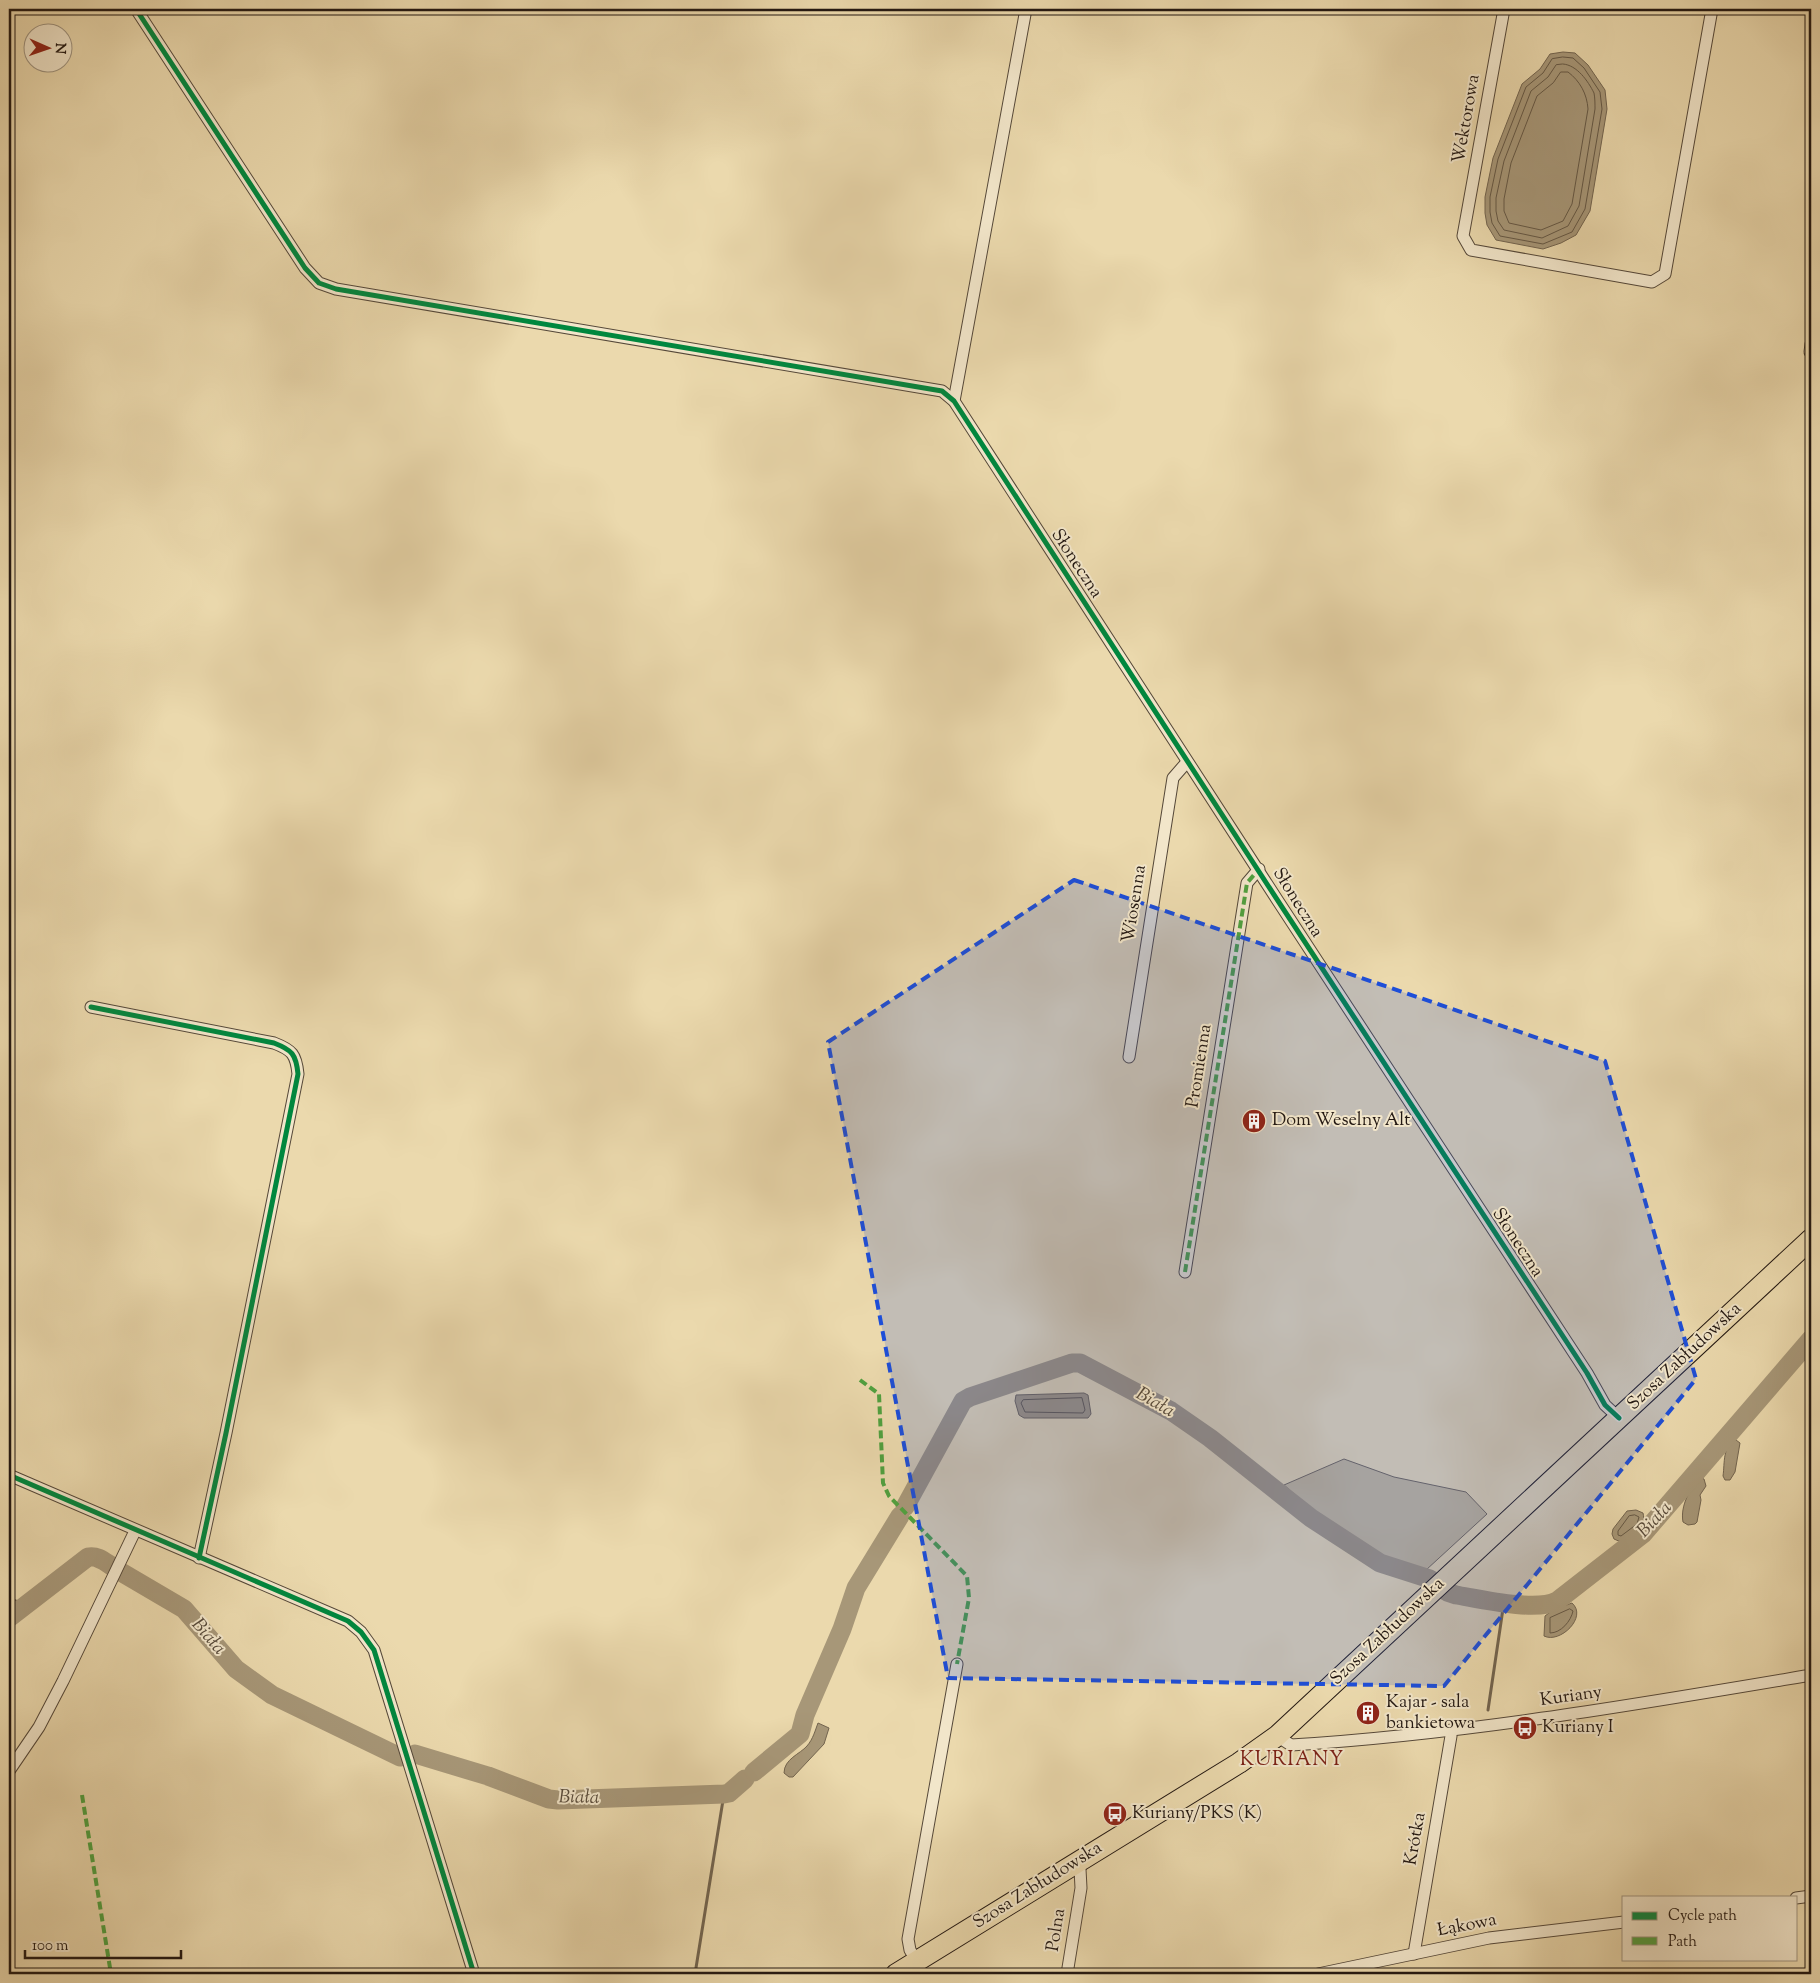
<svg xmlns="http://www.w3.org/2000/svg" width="1820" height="1983" font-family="'Sorts Mill Goudy',serif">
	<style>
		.green { fill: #c9b893; stroke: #766852 }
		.water { fill: #a79778; stroke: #72644f }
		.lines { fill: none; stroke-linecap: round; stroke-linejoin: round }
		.shore { stroke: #655845; stroke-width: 1 }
		.stream { stroke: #72644f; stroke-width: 3 }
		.river { stroke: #a79778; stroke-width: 19 }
		.street-casing { stroke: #554839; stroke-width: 13 }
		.highway-casing { stroke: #231812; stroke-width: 22 }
		.street { stroke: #f2e6ca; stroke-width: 11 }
		.highway { stroke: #ebd9ad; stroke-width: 20 }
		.quiet { stroke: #50a13f; stroke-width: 4; stroke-dasharray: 8 4; stroke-linecap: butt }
		.cycleway-casing { stroke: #f2e6ca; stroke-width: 8 }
		.cycleway { stroke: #00873e; stroke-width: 5 }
		.marked { fill: #1d4ed8; fill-opacity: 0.2; stroke: #1d4ed8; stroke-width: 4; stroke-dasharray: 10 6; stroke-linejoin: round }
		.labels { text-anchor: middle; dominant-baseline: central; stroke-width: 4; stroke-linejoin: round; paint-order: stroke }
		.street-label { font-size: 18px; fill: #231812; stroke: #f2e6ca }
		.poi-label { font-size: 18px; fill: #231812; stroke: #f2e6ca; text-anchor: start }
		.water-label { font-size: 19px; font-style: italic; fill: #584b3b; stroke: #f2e6ca }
		.quarter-label { font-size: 20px; letter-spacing: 1px; fill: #7a1f14; stroke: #f2e6ca }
	</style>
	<rect width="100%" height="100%" fill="#ebd9ad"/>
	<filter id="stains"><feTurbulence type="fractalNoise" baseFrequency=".004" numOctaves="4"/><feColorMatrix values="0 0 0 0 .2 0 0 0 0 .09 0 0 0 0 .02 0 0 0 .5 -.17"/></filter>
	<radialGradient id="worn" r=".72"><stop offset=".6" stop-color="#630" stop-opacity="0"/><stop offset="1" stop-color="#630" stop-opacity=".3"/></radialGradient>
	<polygon class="green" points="1344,1459 1394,1477 1466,1492 1487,1514 1426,1570 1389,1562 1325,1521 1284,1485"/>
	<g class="water">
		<polygon points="1563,52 1575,53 1588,65 1605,90 1607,109 1590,211 1576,235 1561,243 1543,249 1496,240 1487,225 1485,213 1485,197 1493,158 1522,84 1540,69 1550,54"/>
		<polygon points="1084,1393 1088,1395 1091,1414 1088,1418 1024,1418 1019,1415 1015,1401 1016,1395"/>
		<path d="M1736,1440L1740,1443L1735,1472L1730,1480H1725L1723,1476C1725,1462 1722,1447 1736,1440Z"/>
		<path d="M1699,1477L1704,1479L1706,1486L1700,1495L1701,1500L1697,1522L1695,1524L1688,1525L1683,1522C1680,1506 1690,1489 1699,1477Z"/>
		<path d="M1636,1510L1643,1513C1647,1528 1631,1535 1621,1542L1614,1539L1612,1534L1613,1529L1627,1511Z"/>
		<path d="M1572,1603C1588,1617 1560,1644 1544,1636L1545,1616L1553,1610Z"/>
		<path d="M818,1723L829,1728L824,1744L793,1777H789L784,1773C784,1759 800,1754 807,1746C813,1739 815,1731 818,1723Z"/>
	</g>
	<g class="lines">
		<g class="shore">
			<polygon points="1563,57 1573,58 1584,68 1600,92 1602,109 1585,209 1572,232 1543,244 1500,236 1492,223 1490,212 1490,197 1498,159 1526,87 1543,73 1552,59"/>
			<path d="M1563,64C1577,65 1588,81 1594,93C1595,98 1595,104 1595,109L1579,206L1568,226L1542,238L1504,230L1498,221L1496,211V198L1504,161L1531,91L1548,77L1556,65Z"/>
			<path d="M1561,72H1568C1580,81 1587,94 1588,109L1572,204L1563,221L1541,230L1509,223L1504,211V199L1511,163L1537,96L1553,83Z"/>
			<polygon points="1082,1398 1085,1410 1083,1413 1025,1412 1021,1403 1023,1400"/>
			<polygon points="1635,1515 1639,1517 1637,1524 1621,1536 1618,1535 1618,1531 1629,1516"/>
			<path d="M1570,1609L1573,1611C1571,1621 1561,1633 1550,1633V1618Z"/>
		</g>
		<g class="stream">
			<polyline points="9,1598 25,1605"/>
			<polyline points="1488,1710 1504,1602"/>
			<polyline points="695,1974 724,1794"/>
		</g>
		<g class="river">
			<polyline points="905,1507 963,1401 970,1397 1072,1363 1080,1363 1171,1411 1210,1438 1311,1518 1380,1563 1430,1579"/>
			<polyline points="121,1572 184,1609 236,1669 272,1695 400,1757"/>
			<path d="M1447,1592L1456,1595C1480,1599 1536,1612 1557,1601L1643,1534L1811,1339"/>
			<path d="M9,1618L88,1557C98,1555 105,1562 113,1567"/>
			<polyline points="415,1754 488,1776 549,1799 558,1800 724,1794 729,1793 745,1779"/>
			<polyline points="754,1772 800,1734 805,1715 842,1629 856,1588 900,1516"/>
		</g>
		<g class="street-casing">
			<g id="street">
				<path d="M136,9L305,268L319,283L336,289L942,391L954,401C1164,726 1374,1050 1587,1373L1605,1405L1619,1418"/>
				<polyline points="1504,9 1463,236 1471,250 1652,282 1665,274 1712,9"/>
				<polyline points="1810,352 1811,344"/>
				<polyline points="954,401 1026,9"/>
				<path d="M91,1007L274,1043C292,1050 296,1054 298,1074L226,1433L199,1558"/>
				<polyline points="1129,1057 1173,778 1187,762"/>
				<polyline points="1185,1272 1247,883 1259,869"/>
				<polyline points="9,1475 348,1621 361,1632 374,1650 474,1974"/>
				<path d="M1277,1736L1291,1745C1466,1734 1639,1704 1811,1675"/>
				<polyline points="9,1771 39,1727 63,1681 135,1531"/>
				<polyline points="1796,1898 1811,1896"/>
				<polyline points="1414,1954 1451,1736 1451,1730"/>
				<polyline points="917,1962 910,1950 908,1939 957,1664"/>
				<polyline points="1067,1974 1081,1888 1080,1869 1075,1863"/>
				<polyline points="1318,1974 1489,1938 1624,1922"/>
			</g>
		</g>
		<g class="highway-casing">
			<polyline id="highway" points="896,1974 1239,1763 1277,1736 1811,1239"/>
		</g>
		<use href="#street" class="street"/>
		<use href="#highway" class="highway"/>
		<g class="quiet">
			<polyline points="1185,1272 1247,883 1259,869"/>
			<polyline points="860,1380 879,1394 883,1483 889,1496 967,1576 969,1598 957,1664"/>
			<polyline points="82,1795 111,1974"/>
		</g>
		<g class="cycleway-casing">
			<g id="cycleway">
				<path d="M136,9L305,268L319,283L336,289L942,391L954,401C1164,726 1374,1050 1587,1373L1605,1405L1619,1418"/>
				<path d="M91,1007L274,1043C292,1050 296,1054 298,1074L226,1433L199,1558"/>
				<polyline points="9,1475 348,1621 361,1632 374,1650 474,1974"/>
			</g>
		</g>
		<use href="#cycleway" class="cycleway"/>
	</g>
	<path class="marked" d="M1074,880L1605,1061L1696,1379L1444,1686L948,1678L828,1042Z"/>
	<defs>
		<g id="building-disc" transform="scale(1.25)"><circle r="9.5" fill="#8f2418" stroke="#f2e6ca"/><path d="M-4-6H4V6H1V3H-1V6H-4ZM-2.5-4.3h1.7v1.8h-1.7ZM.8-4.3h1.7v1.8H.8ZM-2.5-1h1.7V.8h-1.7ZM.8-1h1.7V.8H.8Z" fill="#fff"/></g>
		<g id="bus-disc" transform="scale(1.25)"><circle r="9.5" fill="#8f2418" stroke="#f2e6ca"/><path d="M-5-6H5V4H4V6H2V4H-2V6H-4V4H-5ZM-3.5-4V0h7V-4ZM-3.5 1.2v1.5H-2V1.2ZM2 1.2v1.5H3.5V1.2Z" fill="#fff"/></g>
	</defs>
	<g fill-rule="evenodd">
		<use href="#building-disc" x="1254" y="1121"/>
		<use href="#building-disc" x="1368" y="1713"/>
		<use href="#bus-disc" x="1525" y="1728"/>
		<use href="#bus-disc" x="1115" y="1814"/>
	</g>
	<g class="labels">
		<g class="street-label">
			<text transform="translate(1467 119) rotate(-80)">Wektorowa</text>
			<text transform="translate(1076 564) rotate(57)">Słoneczna</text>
			<text transform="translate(1297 903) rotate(58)">Słoneczna</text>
			<text transform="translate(1135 904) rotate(-81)">Wiosenna</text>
			<text transform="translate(1200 1066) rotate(-81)">Promienna</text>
			<text transform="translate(1517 1243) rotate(57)">Słoneczna</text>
			<text transform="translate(1685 1357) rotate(-43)">Szosa Zabłudowska</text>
			<text transform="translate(1388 1632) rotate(-43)">Szosa Zabłudowska</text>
			<text transform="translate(1571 1697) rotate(-8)">Kuriany</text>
			<text transform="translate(1416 1839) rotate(-80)">Krótka</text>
			<text transform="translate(1038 1886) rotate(-32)">Szosa Zabłudowska</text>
			<text transform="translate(1467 1926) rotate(-11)">Łąkowa</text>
			<text transform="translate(1057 1930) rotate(-81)">Polna</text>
		</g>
		<g class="poi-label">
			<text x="1272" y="1121">Dom Weselny Alt</text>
			<text x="1386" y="1703">Kajar - sala<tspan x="1386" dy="21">bankietowa</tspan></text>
			<text x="1542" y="1728">Kuriany I</text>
			<text x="1132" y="1814">Kuriany/PKS (K)</text>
		</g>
		<g class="water-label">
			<text transform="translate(1155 1403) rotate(30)">Biała</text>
			<text transform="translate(1655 1520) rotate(-47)">Biała</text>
			<text transform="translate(208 1637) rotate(49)">Biała</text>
			<text transform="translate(579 1798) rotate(1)">Biała</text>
		</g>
		<g class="quarter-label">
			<text x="1292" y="1760">KURIANY</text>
		</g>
	</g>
	<rect width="1820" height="1983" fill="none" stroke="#ebd9ad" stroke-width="30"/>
	<rect x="10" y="10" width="1800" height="1963" fill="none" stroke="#231812" stroke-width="2.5"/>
	<rect x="15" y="15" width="1790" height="1953" fill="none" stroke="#231812"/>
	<rect x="1622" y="1896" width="175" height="65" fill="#f2e6ca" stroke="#9f9480"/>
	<rect x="1632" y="1912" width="25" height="8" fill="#00873e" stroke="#9f9480"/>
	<text x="1668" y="1920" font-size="15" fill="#231812">Cycle path</text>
	<rect x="1632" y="1937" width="25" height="8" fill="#50a13f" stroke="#9f9480"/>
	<text x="1668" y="1946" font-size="15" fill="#231812">Path</text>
	<g transform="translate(48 48) rotate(92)"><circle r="24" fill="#f2e6ca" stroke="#9f9480"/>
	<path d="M0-4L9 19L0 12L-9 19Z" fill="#8f2418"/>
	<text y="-8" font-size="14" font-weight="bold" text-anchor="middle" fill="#231812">N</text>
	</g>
	<path d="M25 1950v8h156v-8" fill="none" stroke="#231812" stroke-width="2.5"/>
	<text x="32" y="1950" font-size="15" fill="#231812" stroke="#f2e6ca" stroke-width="4" paint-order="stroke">100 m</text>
	<rect width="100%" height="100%" filter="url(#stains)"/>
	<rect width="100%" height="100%" fill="url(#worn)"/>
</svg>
